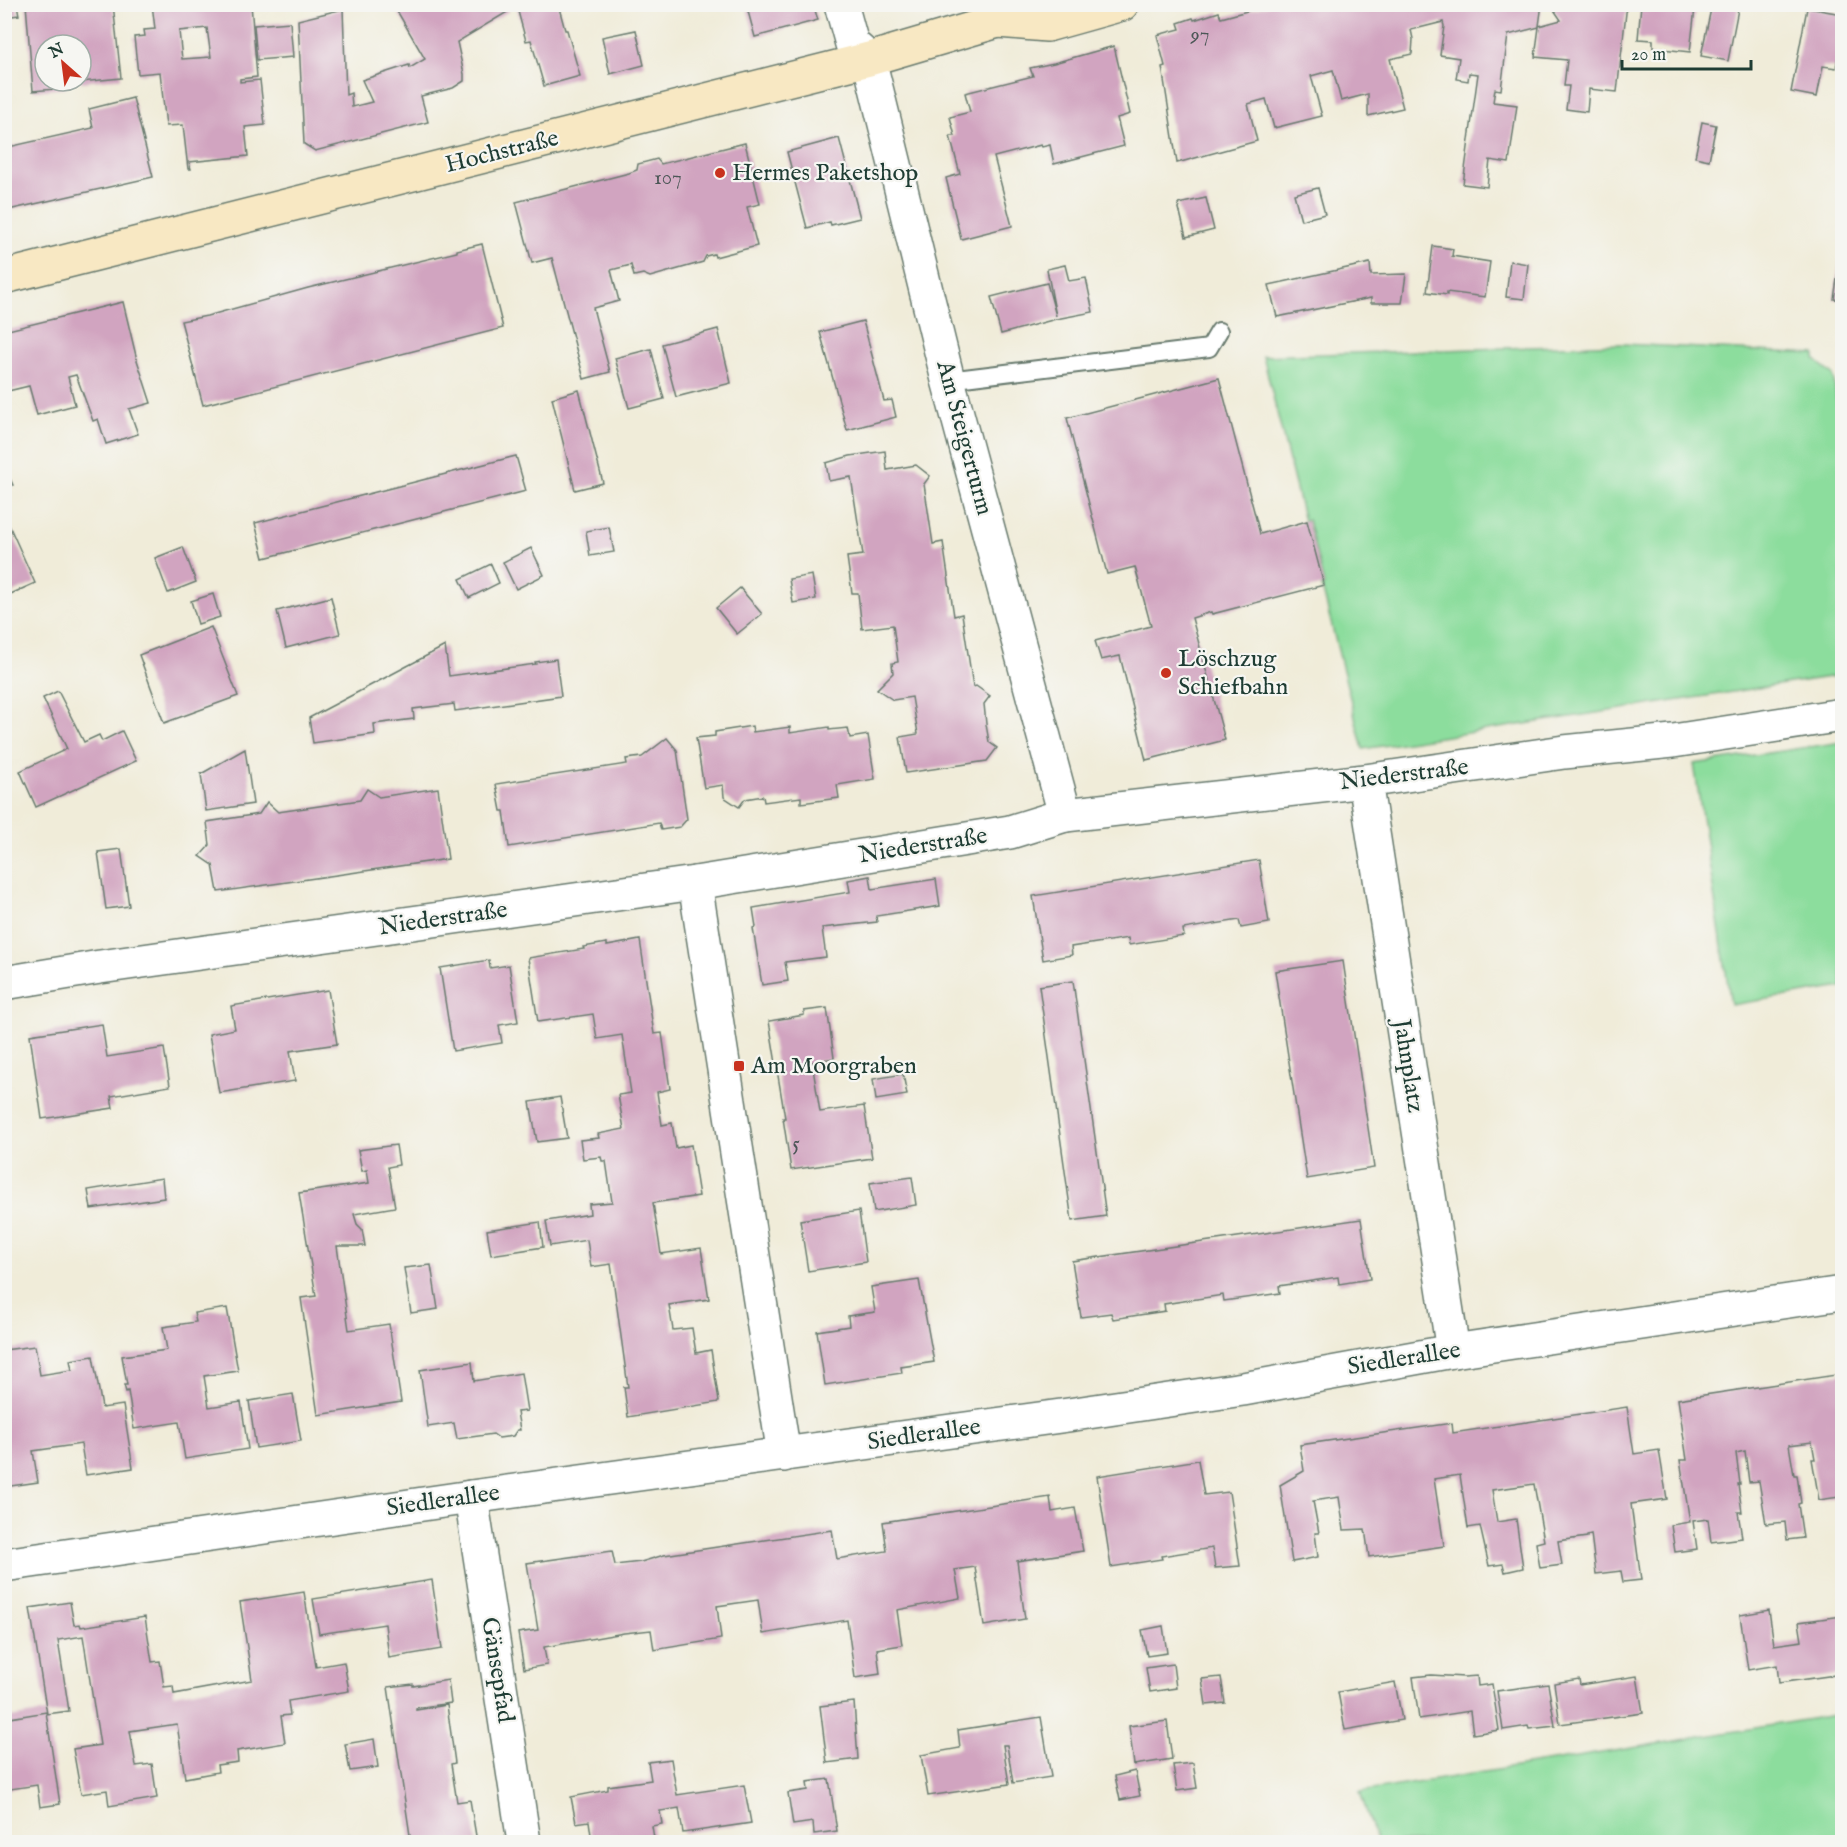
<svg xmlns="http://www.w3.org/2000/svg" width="1847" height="1847" font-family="'IM FELL English',serif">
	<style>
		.green { fill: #8cdd9d; stroke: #568d68; stroke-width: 1.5 }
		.building { fill: #d1a4c0; fill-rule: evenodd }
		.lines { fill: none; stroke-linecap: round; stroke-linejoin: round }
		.lane-casing { stroke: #687a6e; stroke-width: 20 }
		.street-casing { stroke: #687a6e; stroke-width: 36 }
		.secondary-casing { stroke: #687a6e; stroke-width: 36 }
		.lane { stroke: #fff; stroke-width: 16 }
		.street { stroke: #fff; stroke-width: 33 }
		.secondary { stroke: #f8e8c3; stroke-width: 33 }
		.poi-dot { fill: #c8321e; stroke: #f6f6f2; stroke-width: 2 }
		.labels { text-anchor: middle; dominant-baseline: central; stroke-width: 4.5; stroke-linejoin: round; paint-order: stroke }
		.number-label { font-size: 21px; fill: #4c5757 }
		.street-label { font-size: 24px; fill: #1f3d34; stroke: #f6f6f2 }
		.poi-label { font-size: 24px; fill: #1f3d34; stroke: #f6f6f2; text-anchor: start }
	</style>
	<rect width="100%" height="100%" fill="#f6f6f2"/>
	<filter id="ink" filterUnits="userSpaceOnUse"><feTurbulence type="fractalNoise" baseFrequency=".0167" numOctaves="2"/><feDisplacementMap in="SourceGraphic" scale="12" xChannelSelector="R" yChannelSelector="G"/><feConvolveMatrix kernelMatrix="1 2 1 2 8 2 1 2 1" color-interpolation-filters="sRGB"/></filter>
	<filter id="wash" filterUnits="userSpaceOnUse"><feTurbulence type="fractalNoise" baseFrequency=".008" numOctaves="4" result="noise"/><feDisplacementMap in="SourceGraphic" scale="24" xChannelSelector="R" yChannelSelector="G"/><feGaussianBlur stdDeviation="1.35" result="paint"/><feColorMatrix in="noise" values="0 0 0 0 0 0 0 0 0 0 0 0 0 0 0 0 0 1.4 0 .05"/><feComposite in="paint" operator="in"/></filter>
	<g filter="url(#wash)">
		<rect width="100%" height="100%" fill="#f0ecd9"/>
		<g class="green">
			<polygon points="1623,344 1815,354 1815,360 1833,375 1842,437 1842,675 1363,749 1322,587 1324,585 1308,520 1304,521 1263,356"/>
			<polygon points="1842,742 1842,987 1731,1005 1694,764"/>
			<polygon points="1842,1714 1842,1842 1377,1842 1360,1792"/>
		</g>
		<g id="blocks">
			<g class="building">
				<polygon points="4,4 17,4 19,15 4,17"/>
				<polygon points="26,4 113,4 121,78 81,82 81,45 45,45 45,81 72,81 72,83 66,83 66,88 33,91"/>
				<path d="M152,4H251L257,77L240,79V82L260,80L265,125L245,127L248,156L189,162L191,169H188L183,125L166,126L160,72L138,74L134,37L145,36L144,30L155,29ZM207,28L211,57L182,59L179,31Z"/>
				<polygon points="393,4 505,4 509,11 457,42 464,74 464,81 453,88 421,96 428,122 315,151 304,144 298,20 343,9 346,95 351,93 352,107 372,102 362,80 409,65 410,68 425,59"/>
				<polygon points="516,4 558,4 565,30 567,30 580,76 544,86 531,40 526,41"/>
				<polygon points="746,4 813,4 818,20 755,37"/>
				<polygon points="1273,4 1542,4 1539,26 1561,20 1550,4 1627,4 1617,92 1589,89 1587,112 1566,109 1569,86 1564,86 1567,60 1535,57 1539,27 1508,35 1501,90 1495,89 1493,102 1517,105 1509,163 1490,160 1487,187 1463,184 1478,74 1469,73 1468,81 1456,79 1459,58 1440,55 1444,26 1443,22 1411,30 1413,39 1412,54 1390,59 1403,108 1368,116 1368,94 1341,101 1333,70 1311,76 1322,116 1274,128 1266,99 1248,104 1257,141 1177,163 1162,67 1165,66 1157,35 1180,29 1178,23 1193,18 1194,20 1219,12 1221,18"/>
				<polygon points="1641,4 1695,8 1690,52 1653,48 1653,40 1638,39"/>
				<polygon points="1712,4 1739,4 1728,61 1701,56"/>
				<polygon points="1807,8 1842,14 1842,32 1836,68 1823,66 1817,97 1791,92"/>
				<polygon points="290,22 293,57 257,60 254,25"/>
				<polygon points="636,30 644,65 610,74 602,37"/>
				<polygon points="1114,46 1130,114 1117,118 1124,146 1054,164 1050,145 1042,147 1041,145 994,157 1012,226 961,239 946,178 960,174 950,136 955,136 950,117 970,112 965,93 1033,76 1030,68 1054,63"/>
				<polygon points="133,98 153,177 4,211 4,148 93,128 89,109"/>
				<polygon points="1702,122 1716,125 1709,160 1695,157"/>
				<polygon points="839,138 860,218 831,225 830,222 807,228 787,152"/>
				<polygon points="745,143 760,204 747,207 757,246 715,257 714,254 706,256 703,262 650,277 643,274 634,276 631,265 611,270 619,301 593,308 610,372 584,379 552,258 532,263 516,202 629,173 637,170 638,164 657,159 661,164"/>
				<polygon points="1318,188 1325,214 1301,220 1294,194"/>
				<polygon points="1206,198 1214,230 1186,237 1178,204"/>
				<polygon points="482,244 503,328 203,405 181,321 207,316 308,288 457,252 457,250"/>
				<polygon points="1433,246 1453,249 1452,256 1490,262 1485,297 1447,292 1447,295 1427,292"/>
				<polygon points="1840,259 1842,260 1842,300 1834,299"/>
				<polygon points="1510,261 1528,264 1524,299 1506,297"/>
				<polygon points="1370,263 1371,275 1406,274 1402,303 1371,303 1371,298 1277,317 1269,285"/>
				<polygon points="1065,265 1069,281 1086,278 1093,312 1056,319 1001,334 991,297 1047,283 1056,316 1047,269"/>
				<polygon points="123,302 137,360 151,403 129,409 138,434 106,444 98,419 93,421 76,375 68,377 75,405 37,415 29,386 4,392 4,331"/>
				<polygon points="863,321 884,401 892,400 896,417 847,430 820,332"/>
				<polygon points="718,329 731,383 676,397 662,344"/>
				<polygon points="651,349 664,399 629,408 615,358"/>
				<polygon points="1219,378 1260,534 1307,521 1324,585 1212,614 1211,612 1192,618 1225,740 1146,760 1120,656 1101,660 1095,641 1151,626 1135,567 1107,574 1067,418"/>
				<polygon points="579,390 603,483 575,490 552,398"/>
				<polygon points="885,451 887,470 916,465 930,476 924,484 933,544 943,542 954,616 962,614 973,687 976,686 990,696 984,704 986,724 989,742 997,748 987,761 906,773 900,737 918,734 912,697 893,700 877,689 893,673 892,663 898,662 893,625 862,629 858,593 852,593 847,557 863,555 851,477 829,481 826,463 850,456"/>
				<polygon points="516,456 526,491 264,558 255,523"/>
				<polygon points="4,465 13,485 4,489"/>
				<polygon points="4,514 35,583 4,597"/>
				<polygon points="609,527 614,552 590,556 586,531"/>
				<polygon points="183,547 196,582 168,593 155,558"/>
				<polygon points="531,548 544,575 516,589 503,562"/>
				<polygon points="491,564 499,583 469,598 460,579"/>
				<polygon points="812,575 816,599 793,603 789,579"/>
				<polygon points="740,588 762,614 737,634 716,608"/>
				<polygon points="213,594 220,617 198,624 191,601"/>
				<polygon points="331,597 340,634 286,648 277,611"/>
				<polygon points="211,627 238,696 164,723 139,655"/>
				<polygon points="445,646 449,676 536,664 535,662 556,659 561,696 455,711 454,704 413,709 414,719 374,724 375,734 313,743 309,718"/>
				<polygon points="58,691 84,742 99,735 102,741 122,731 136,761 36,807 20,771 67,749 43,698"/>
				<polygon points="752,726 753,732 790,727 790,733 829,727 829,730 848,728 850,738 868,735 875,779 837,785 839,798 801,803 801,797 764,802 763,796 745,799 739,807 724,797 723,785 704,788 696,738 715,736 715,732"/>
				<polygon points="667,738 677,750 687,819 680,827 661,830 659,823 509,847 504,811 501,811 496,784 627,764 626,759 642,757"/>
				<polygon points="245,749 253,804 206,811 201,774"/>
				<polygon points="438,788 448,859 218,892 213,865 200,856 210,845 207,822 259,814 267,802 278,812 360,800 367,789 379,797"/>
				<polygon points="121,849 129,906 106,909 98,852"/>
				<polygon points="1259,860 1269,923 1241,928 1239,920 1183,929 1184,936 1129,945 1128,938 1071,947 1072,955 1043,960 1033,896"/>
				<polygon points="870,876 872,889 936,879 940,906 876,916 877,922 822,928 826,957 785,962 788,981 762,985 753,928 756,927 753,908 850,892 848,880"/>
				<polygon points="640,940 654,1034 662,1033 670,1089 657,1092 662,1125 672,1123 676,1148 691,1145 699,1196 653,1203 661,1254 701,1248 709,1299 669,1305 673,1330 692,1328 696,1353 711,1350 719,1402 628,1417 624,1387 628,1387 611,1264 591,1267 587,1240 550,1246 546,1221 590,1214 589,1204 612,1202 606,1161 602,1161 601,1157 583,1159 580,1140 599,1138 598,1134 624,1129 618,1095 631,1093 622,1035 597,1039 593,1014 538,1022 528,958 584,949 583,947 607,943 607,946"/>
				<polygon points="489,960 490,968 509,965 518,1022 499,1025 502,1043 453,1051 440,968"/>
				<polygon points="1343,961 1374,1168 1307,1179 1275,971"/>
				<polygon points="1073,981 1106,1216 1072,1221 1039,986"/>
				<polygon points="328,990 337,1044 290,1051 295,1081 219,1093 209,1034 235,1029 231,1006"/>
				<polygon points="827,1008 834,1058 812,1062 820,1112 864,1106 872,1158 791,1170 783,1118 785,1118 769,1021 804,1015 804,1011"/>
				<polygon points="102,1024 107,1057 164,1048 170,1086 111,1096 113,1108 42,1119 30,1035"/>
				<polygon points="903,1074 907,1095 876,1100 873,1079"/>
				<polygon points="560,1097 567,1138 537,1142 530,1102"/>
				<polygon points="396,1145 399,1165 388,1167 395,1207 354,1214 357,1224 362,1229 365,1246 337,1246 349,1330 389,1324 401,1402 318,1415 301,1298 316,1296 299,1193 369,1183 367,1170 362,1171 358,1150"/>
				<polygon points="912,1177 916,1205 874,1212 870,1183"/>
				<polygon points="162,1178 164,1198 91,1209 88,1190"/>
				<polygon points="859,1211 866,1262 808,1271 800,1220"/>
				<polygon points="1361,1219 1370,1279 1339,1284 1338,1277 1279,1286 1280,1293 1224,1301 1223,1295 1164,1304 1165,1311 1113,1319 1111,1313 1081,1317 1072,1261"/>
				<polygon points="540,1222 543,1247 491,1255 487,1230"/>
				<polygon points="431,1265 438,1309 411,1313 404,1268"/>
				<polygon points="919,1280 934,1362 901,1367 902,1373 825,1385 817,1331 849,1326 848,1316 875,1312 871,1287"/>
				<polygon points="227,1308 238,1371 204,1376 209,1407 241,1402 248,1449 185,1459 179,1422 134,1429 128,1391 126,1392 124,1385 127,1385 122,1356 167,1350 163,1327 196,1322 194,1313"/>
				<polygon points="35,1346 40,1375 72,1370 70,1360 93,1356 102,1408 123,1405 133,1468 86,1475 81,1444 33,1451 38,1482 4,1487 4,1350"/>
				<polygon points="472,1362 474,1381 521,1373 527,1411 517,1412 520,1430 517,1430 513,1436 499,1438 493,1434 457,1439 454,1423 428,1427 420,1370"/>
				<polygon points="1842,1374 1842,1508 1839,1497 1819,1500 1812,1459 1815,1459 1812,1442 1789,1445 1794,1475 1797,1475 1801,1503 1798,1504 1803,1538 1787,1540 1785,1522 1766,1524 1759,1481 1749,1482 1745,1451 1736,1453 1740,1484 1738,1484 1742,1512 1738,1512 1742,1538 1711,1542 1708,1519 1693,1521 1697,1549 1675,1552 1671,1525 1690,1522 1680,1460 1687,1460 1678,1399"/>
				<polygon points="293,1394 301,1441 256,1448 249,1401"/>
				<polygon points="1627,1407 1634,1454 1659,1450 1667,1499 1631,1504 1641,1580 1623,1582 1621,1571 1596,1574 1591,1534 1587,1535 1587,1537 1558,1541 1562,1565 1540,1568 1536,1543 1544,1541 1534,1484 1492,1490 1497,1522 1516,1519 1523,1568 1505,1572 1503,1564 1489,1566 1480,1526 1468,1528 1460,1475 1434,1479 1444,1546 1369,1557 1365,1529 1344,1530 1339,1497 1313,1501 1319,1533 1315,1533 1318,1557 1292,1562 1280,1485 1304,1471 1300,1445 1452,1423 1453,1433"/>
				<polygon points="1198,1460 1204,1495 1229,1492 1240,1566 1215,1568 1212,1548 1161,1556 1162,1559 1111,1567 1097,1476"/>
				<polygon points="1050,1497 1052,1512 1075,1508 1083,1551 1017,1561 1025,1619 984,1626 975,1567 955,1570 960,1598 897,1610 902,1645 877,1649 880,1674 855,1678 847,1620 763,1634 758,1600 717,1606 721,1639 654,1650 651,1630 624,1633 544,1647 547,1665 524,1669 518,1633 538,1630 527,1563 612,1551 615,1565 641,1562 664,1555 832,1530 837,1559 887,1551 883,1522"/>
				<polygon points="432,1580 442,1649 389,1658 385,1624 319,1634 313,1599"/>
				<polygon points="304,1592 316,1667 344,1662 349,1691 288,1701 290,1715 281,1716 285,1743 237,1751 238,1762 217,1765 218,1772 185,1778 177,1724 130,1731 136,1766 152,1764 157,1798 109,1806 107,1790 81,1794 73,1749 100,1745 83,1636 58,1640 69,1711 47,1714 30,1608 70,1602 74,1625 80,1624 81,1627 145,1617 152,1662 160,1661 164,1687 173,1686 174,1694 252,1680 240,1602"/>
				<polygon points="1769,1610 1774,1645 1802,1641 1799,1622 1842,1616 1842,1674 1779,1683 1777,1665 1748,1670 1740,1615"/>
				<polygon points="1163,1626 1167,1653 1147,1656 1142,1630"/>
				<polygon points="1173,1664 1176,1688 1150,1692 1146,1668"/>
				<polygon points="1431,1675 1464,1677 1477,1676 1478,1686 1492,1684 1499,1730 1473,1734 1470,1711 1419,1719 1413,1677"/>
				<polygon points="1637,1676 1643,1713 1560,1724 1554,1683 1579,1679 1580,1685"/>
				<polygon points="1221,1677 1225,1703 1206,1705 1202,1679"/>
				<polygon points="448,1680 451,1703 416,1708 416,1710 447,1705 455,1763 451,1764 457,1802 470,1800 477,1842 411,1842 388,1687 413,1684 413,1686"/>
				<polygon points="1395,1682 1402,1720 1345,1730 1338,1692"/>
				<polygon points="1548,1684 1555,1726 1529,1729 1528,1726 1503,1730 1497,1691"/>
				<polygon points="854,1702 858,1759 827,1763 820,1706"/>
				<polygon points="46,1712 60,1804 40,1807 37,1785 4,1790 4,1719"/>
				<polygon points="1041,1717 1051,1777 1013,1783 1007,1745 1003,1745 1009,1784 928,1796 921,1755 960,1748 958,1730"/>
				<polygon points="1167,1721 1172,1759 1134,1765 1129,1726"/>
				<polygon points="374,1739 378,1767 350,1771 345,1744"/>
				<polygon points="671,1759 677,1795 744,1785 751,1823 683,1833 679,1808 660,1811 662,1824 652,1826 654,1838 627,1842 616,1842 616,1840 592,1842 589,1821 576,1823 571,1797 608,1790 608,1786 651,1780 648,1762"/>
				<polygon points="1193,1763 1197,1788 1177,1791 1173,1765"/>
				<polygon points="1135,1771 1140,1796 1120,1800 1115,1776"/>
				<polygon points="829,1779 837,1831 814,1834 813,1822 793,1825 788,1793 808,1790 807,1782"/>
			</g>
		</g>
	</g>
	<g filter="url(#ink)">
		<use href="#blocks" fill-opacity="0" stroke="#687a6e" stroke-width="1.5"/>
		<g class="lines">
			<g class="lane-casing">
				<polyline id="lane" points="948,380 1209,348 1219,331"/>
			</g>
			<g class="street-casing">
				<g id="street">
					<polyline points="841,4 852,44 869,59 948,380 1065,815"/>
					<polyline points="1365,781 1453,1351"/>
					<polyline points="695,883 784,1455"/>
					<polyline points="4,983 100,967 695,883 1010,832 1065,815 1365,781 1564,752 1673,741 1842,715"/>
					<polyline points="471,1497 524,1842"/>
					<polyline points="4,1565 471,1497 1068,1415 1243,1389 1453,1351 1842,1293"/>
				</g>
			</g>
			<g class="secondary-casing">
				<g id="secondary">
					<polyline points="998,21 1047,25 1122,4"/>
					<polyline points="4,277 869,59 998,21 1023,4"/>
				</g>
			</g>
			<use href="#lane" class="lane"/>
			<use href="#street" class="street"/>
			<use href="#secondary" class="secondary"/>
		</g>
	</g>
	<g class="poi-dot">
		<circle cx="720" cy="173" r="6"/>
		<circle cx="1166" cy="673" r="6"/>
		<rect x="733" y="1060" width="12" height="12" rx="3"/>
	</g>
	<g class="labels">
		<g class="number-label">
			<text x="1200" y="35">97</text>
			<text x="668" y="178">107</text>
			<text x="796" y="1144">5</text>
		</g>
		<g class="street-label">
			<text transform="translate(502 152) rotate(-14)">Hochstraße</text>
			<text transform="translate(964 438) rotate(75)">Am Steigerturm</text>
			<text transform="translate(1404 775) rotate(-7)">Niederstraße</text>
			<text transform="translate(923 846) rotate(-9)">Niederstraße</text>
			<text transform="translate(443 919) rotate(-8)">Niederstraße</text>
			<text transform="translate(1408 1066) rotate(81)">Jahnplatz</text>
			<text transform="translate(1404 1359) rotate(-9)">Siedlerallee</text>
			<text transform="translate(924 1435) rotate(-8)">Siedlerallee</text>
			<text transform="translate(443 1501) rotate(-8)">Siedlerallee</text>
			<text transform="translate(497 1670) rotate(81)">Gänsepfad</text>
		</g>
		<g class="poi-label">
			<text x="732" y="173">Hermes Paketshop</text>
			<text x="1178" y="659">Löschzug<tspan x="1178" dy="28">Schiefbahn</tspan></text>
			<text x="751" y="1066">Am Moorgraben</text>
		</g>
	</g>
	<rect width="1847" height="1847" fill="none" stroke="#f6f6f2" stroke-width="24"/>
	<g transform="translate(63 63) rotate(332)"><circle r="28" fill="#f6f6f2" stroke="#a0aca6" stroke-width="1.5"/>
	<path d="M0-4.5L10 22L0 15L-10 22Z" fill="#c8321e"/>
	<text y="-9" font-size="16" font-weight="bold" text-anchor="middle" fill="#1f3d34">N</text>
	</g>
	<path d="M1622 60v9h129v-9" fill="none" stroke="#1f3d34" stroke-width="3"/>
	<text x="1631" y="60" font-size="18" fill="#1f3d34" stroke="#f6f6f2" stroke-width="4.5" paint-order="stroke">20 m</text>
</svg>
